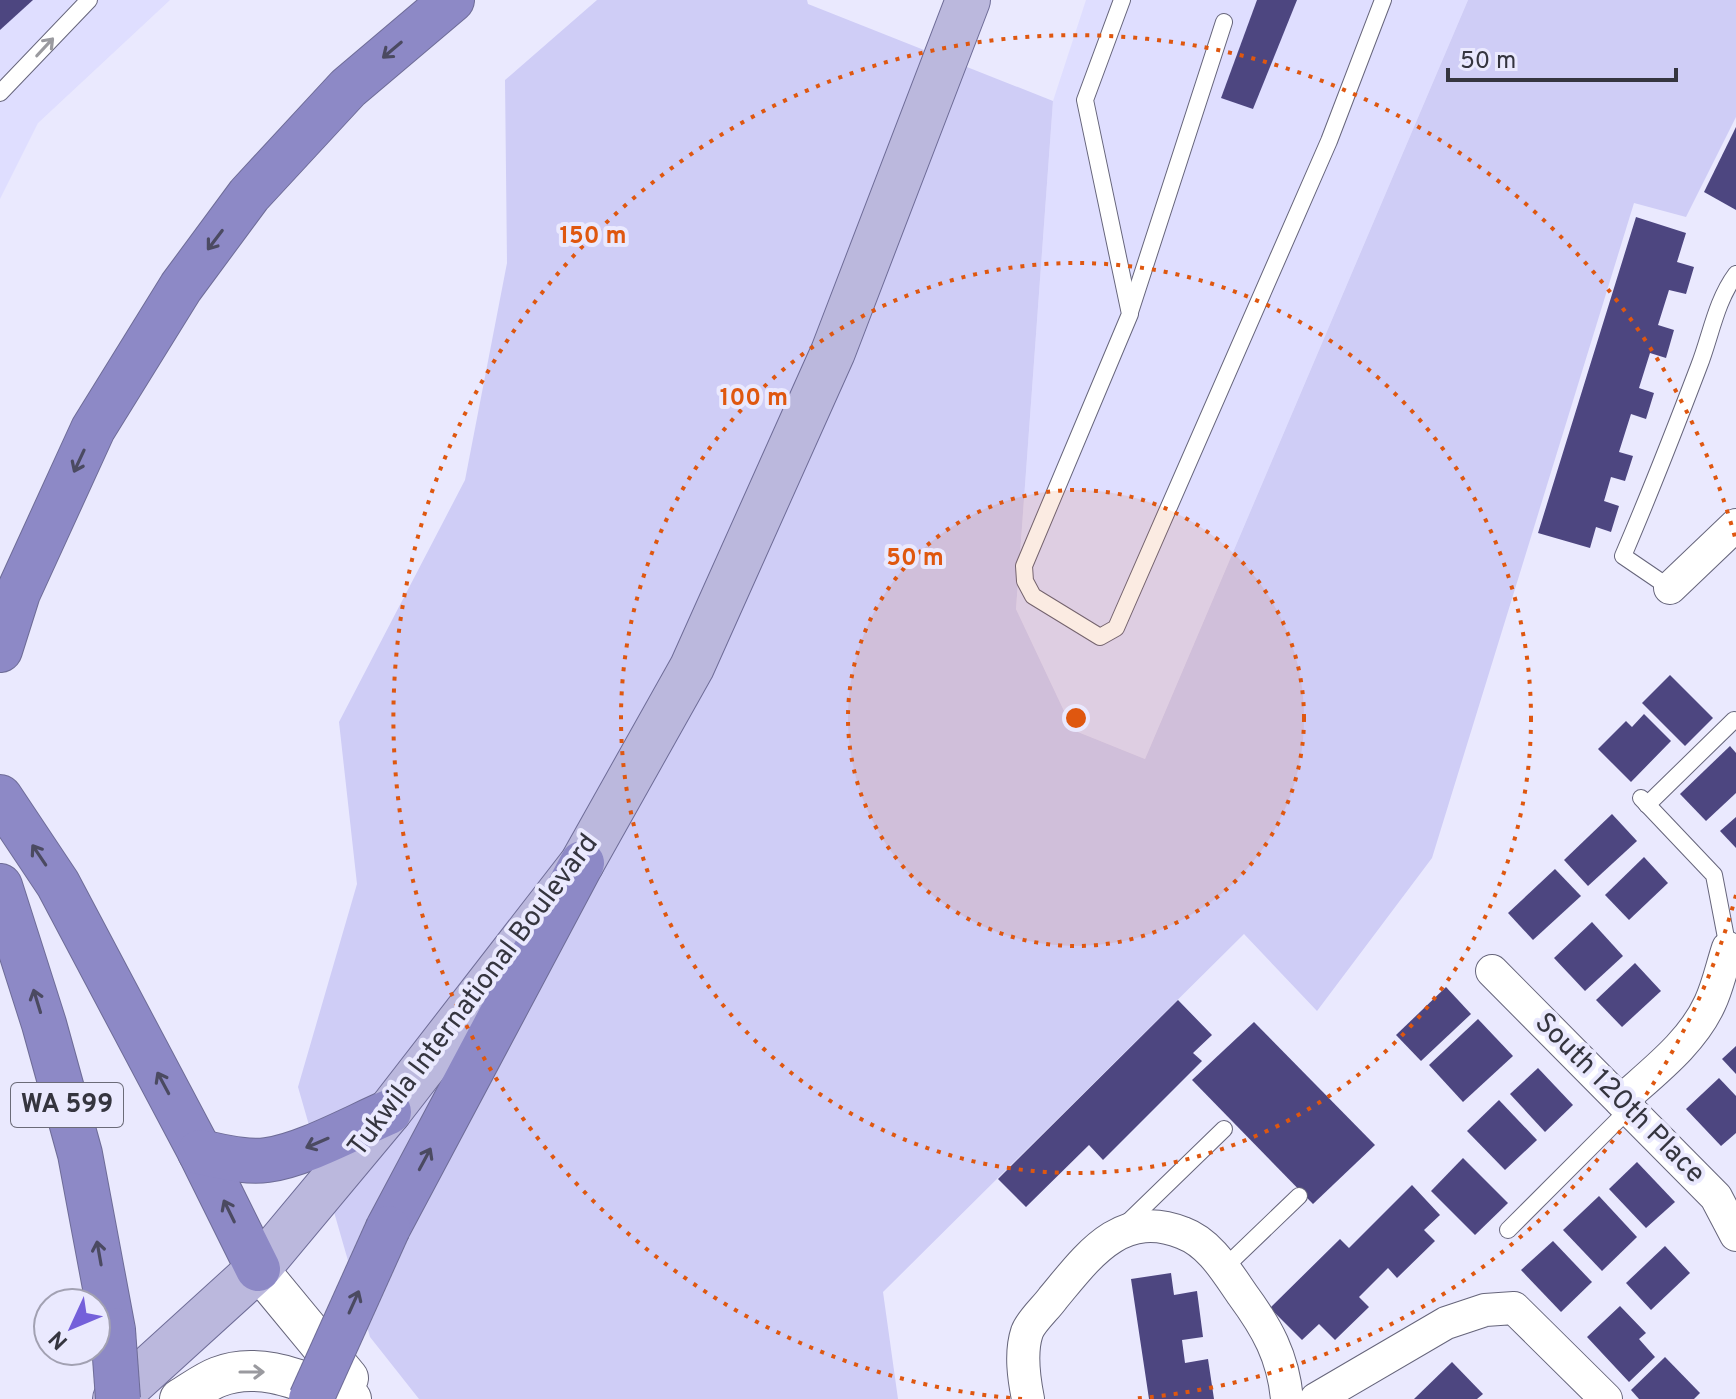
<svg xmlns="http://www.w3.org/2000/svg" width="1736" height="1399" font-family="Overpass,sans-serif">
	<style>
		.built { fill: #dfdeff }
		.green { fill: #cfcdf6 }
		.building { fill: #4d4680 }
		.lines { fill: none; stroke-linecap: round; stroke-linejoin: round }
		.service-casing { stroke: #66657b; stroke-width: 18 }
		.minor-casing { stroke: #66657b; stroke-width: 34 }
		.tertiary-casing { stroke: #66657b; stroke-width: 42 }
		.primary-casing { stroke: #6e6c97; stroke-width: 46 }
		.motorway-casing { stroke: #6e6c97; stroke-width: 46 }
		.service { stroke: #fff; stroke-width: 16 }
		.minor { stroke: #fff; stroke-width: 32 }
		.tertiary { stroke: #fff; stroke-width: 40 }
		.primary { stroke: #bbb8dd; stroke-width: 44 }
		.motorway { stroke: #8d89c6; stroke-width: 44 }
		.motorway-bridge-casing { stroke: #6e6c97; stroke-width: 46; stroke-linecap: butt }
		.motorway-bridge { stroke: #8d89c6; stroke-width: 44 }
		.oneway { stroke: #9a9a9f }
		.oneway2 { stroke: #4b4a61 }
		.ring { fill: none; stroke: #df570f; stroke-width: 4; stroke-dasharray: 4 8 }
		.labels { text-anchor: middle; dominant-baseline: central; stroke-width: 8; stroke-linejoin: round; paint-order: stroke }
		.shield { fill: #eae9fe; stroke: #6b6b78; stroke-width: 2 }
		.shield-label { font-size: 26px; font-weight: bold; fill: #35353f }
		.street-label { font-size: 28px; fill: #35353f; stroke: #eae9fe }
		.centre { fill: #df570f; stroke: #eae9fe; stroke-width: 4 }
		.ring-label { font-size: 24px; text-anchor: middle; font-weight: bold; fill: #df570f; stroke: #eae9fe; stroke-width: 8; stroke-linejoin: round; paint-order: stroke }
	</style>
	<rect width="100%" height="100%" fill="#eae9fe"/>
	<g class="built">
		<polygon points="0,0 170,0 38,123 0,199"/>
		<polygon points="1086,0 1468,0 1145,759 1073,730 1016,609 1053,101"/>
	</g>
	<polygon class="green" points="597,0 807,0 808,4 1053,101 1016,609 1073,730 1145,759 1468,0 1736,0 1736,117 1686,217 1634,203 1432,858 1317,1011 1244,934 883,1292 898,1399 419,1399 370,1337 298,1087 357,884 339,722 465,480 507,263 505,80"/>
	<g class="building">
		<polygon points="0,0 33,0 0,30"/>
		<polygon points="1257,0 1297,0 1253,109 1221,98"/>
		<polygon points="1736,127 1736,210 1704,192"/>
		<polygon points="1636,217 1686,233 1677,262 1694,267 1686,294 1669,290 1658,325 1674,330 1666,358 1650,353 1639,388 1654,393 1646,419 1631,414 1619,452 1633,456 1625,481 1611,477 1604,501 1619,506 1611,532 1596,527 1590,548 1538,533"/>
		<polygon points="1670,675 1713,718 1685,746 1642,703"/>
		<polygon points="1644,714 1671,741 1631,782 1598,749 1626,721 1632,727"/>
		<polygon points="1730,746 1736,753 1736,793 1706,821 1680,794"/>
		<polygon points="1612,814 1637,841 1588,886 1564,860"/>
		<polygon points="1736,817 1736,848 1720,831"/>
		<polygon points="1644,857 1668,883 1629,920 1605,895"/>
		<polygon points="1555,869 1581,896 1533,940 1508,913"/>
		<polygon points="1592,922 1623,956 1585,991 1554,958"/>
		<polygon points="1635,963 1661,991 1622,1027 1596,1000"/>
		<polygon points="1446,987 1471,1014 1421,1061 1396,1035"/>
		<polygon points="1178,1000 1212,1035 1193,1053 1202,1061 1103,1160 1089,1145 1026,1207 998,1179"/>
		<polygon points="1478,1019 1513,1056 1463,1102 1429,1065"/>
		<polygon points="1254,1022 1375,1145 1313,1204 1192,1080"/>
		<polygon points="1736,1046 1736,1074 1722,1059"/>
		<polygon points="1538,1068 1573,1105 1545,1132 1510,1094"/>
		<polygon points="1719,1078 1736,1096 1736,1133 1721,1146 1686,1109"/>
		<polygon points="1499,1100 1537,1140 1505,1170 1467,1131"/>
		<polygon points="1463,1158 1508,1203 1475,1235 1431,1191"/>
		<polygon points="1637,1162 1675,1202 1646,1228 1609,1189"/>
		<polygon points="1412,1185 1440,1215 1424,1230 1435,1241 1397,1278 1388,1268 1359,1297 1369,1307 1335,1340 1319,1324 1302,1340 1270,1308 1340,1239 1349,1248"/>
		<polygon points="1599,1196 1637,1237 1602,1271 1563,1230"/>
		<polygon points="1553,1241 1592,1282 1561,1312 1521,1270"/>
		<polygon points="1665,1246 1690,1273 1651,1310 1626,1283"/>
		<polygon points="1171,1273 1174,1295 1197,1291 1203,1337 1182,1340 1185,1363 1208,1359 1214,1399 1149,1399 1131,1279"/>
		<polygon points="1620,1306 1646,1333 1639,1339 1655,1357 1629,1382 1587,1337"/>
		<polygon points="1665,1357 1700,1393 1694,1399 1639,1399 1631,1390"/>
		<polygon points="1452,1362 1483,1394 1477,1399 1414,1399"/>
	</g>
	<g class="lines">
		<g class="service-casing">
			<g id="service">
				<polyline points="1122,0 1085,100 1130,314 1024,566 1025,581 1033,596 1100,637 1116,628 1329,141 1383,0"/>
				<polyline points="0,93 89,0"/>
				<polyline points="1130,312 1224,22"/>
				<path d="M1670,588L1623,556C1650,493 1675,429 1699,366C1711,335 1716,301 1736,274"/>
				<polyline points="1641,798 1714,875 1728,948 1730,948"/>
				<polyline points="1647,805 1734,720"/>
				<polyline points="1124,1226 1224,1129"/>
				<polyline points="1508,1230 1629,1109"/>
				<polyline points="1224,1268 1299,1196"/>
			</g>
		</g>
		<g class="minor-casing">
			<g id="minor">
				<polyline points="1670,588 1736,525"/>
				<polyline points="1492,971 1716,1197 1736,1235"/>
				<path d="M1621,1101C1653,1072 1692,1043 1710,1003C1718,986 1722,966 1728,948"/>
				<path d="M1028,1399C1024,1379 1020,1353 1027,1332C1031,1321 1046,1308 1053,1298C1088,1256 1121,1208 1183,1233C1210,1243 1226,1271 1242,1294C1267,1328 1283,1356 1287,1399"/>
				<polyline points="1316,1399 1446,1323 1485,1310 1514,1308 1606,1399"/>
			</g>
		</g>
		<g class="tertiary-casing">
			<g id="tertiary">
				<polyline points="258,1269 348,1378"/>
				<path d="M180,1399C192,1392 205,1382 218,1377C262,1359 310,1385 351,1399"/>
			</g>
		</g>
		<g class="primary-casing">
			<polyline id="primary" points="115,1399 258,1269 389,1112 582,863 692,667 833,352 968,0"/>
		</g>
		<g class="motorway-casing">
			<g id="motorway">
				<polyline points="0,650 18,593 93,429 181,287 249,195 348,88 452,0"/>
				<polyline points="0,797 58,884 200,1152 258,1269"/>
				<polyline points="0,886 44,1024 80,1154 113,1330"/>
				<path d="M200,1152C221,1156 245,1163 267,1160C304,1155 354,1127 389,1112"/>
				<polyline points="388,1228 582,863"/>
			</g>
		</g>
		<use href="#service" class="service"/>
		<use href="#minor" class="minor"/>
		<use href="#tertiary" class="tertiary"/>
		<use href="#primary" class="primary"/>
		<use href="#motorway" class="motorway"/>
		<g class="motorway-bridge-casing">
			<g id="motorway-bridge">
				<polyline points="113,1330 118,1399"/>
				<polyline points="311,1399 388,1228"/>
			</g>
		</g>
		<use href="#motorway-bridge" class="motorway-bridge"/>
	</g>
	<defs><path id="oneway-shaft" d="M-6 0H5M1.5-3L5.5 0L1.5 3" fill="none" stroke-width="1.6" stroke-linecap="round" stroke-linejoin="round" transform="scale(2)"/></defs>
	<g class="oneway">
		<use href="#oneway-shaft" transform="translate(45 47) rotate(-47)"/>
		<use href="#oneway-shaft" transform="translate(252 1372)"/>
	</g>
	<g class="oneway2">
		<use href="#oneway-shaft" transform="translate(392 50) rotate(140)"/>
		<use href="#oneway-shaft" transform="translate(215 240) rotate(127)"/>
		<use href="#oneway-shaft" transform="translate(79 461) rotate(115)"/>
		<use href="#oneway-shaft" transform="translate(39 855) rotate(-124)"/>
		<use href="#oneway-shaft" transform="translate(37 1001) rotate(-107)"/>
		<use href="#oneway-shaft" transform="translate(163 1083) rotate(-118)"/>
		<use href="#oneway-shaft" transform="translate(317 1143) rotate(157)"/>
		<use href="#oneway-shaft" transform="translate(425 1159) rotate(-62)"/>
		<use href="#oneway-shaft" transform="translate(229 1211) rotate(-116)"/>
		<use href="#oneway-shaft" transform="translate(99 1253) rotate(-100)"/>
		<use href="#oneway-shaft" transform="translate(354 1302) rotate(-66)"/>
	</g>
	<circle cx="1076" cy="718" r="228" fill="#df570f" fill-opacity=".12"/>
	<g class="ring">
		<circle cx="1076" cy="718" r="228"/>
		<circle cx="1076" cy="718" r="455"/>
		<path d="M1736 895A683 683 0 0 1 1130 1399M1022 1399A683 683 0 1 1 1736 541"/>
	</g>
	<g class="labels">
		<rect class="shield" x="11" y="1083" width="112" height="44" rx="6"/>
		<g class="shield-label">
			<text x="67" y="1105">WA 599</text>
		</g>
		<g class="street-label">
			<text transform="translate(474 996) rotate(-53)">Tukwila International Boulevard</text>
			<text transform="translate(1619 1099) rotate(45)">South 120th Place</text>
		</g>
	</g>
	<circle cx="1076" cy="718" r="12" class="centre"/>
	<g class="ring-label">
		<text x="593" y="243">150 m</text>
		<text x="754" y="405">100 m</text>
		<text x="915" y="565">50 m</text>
	</g>
	<g transform="translate(72 1327) rotate(226)"><circle r="38" fill="#eae9fe" stroke="#a2a1b2" stroke-width="2"/>
	<path d="M0-6L14 30L0 20L-14 30Z" fill="#7460da"/>
	<text y="-12" font-size="22" font-weight="bold" text-anchor="middle" fill="#35353f">N</text>
	</g>
	<path d="M1448 68v12h228v-12" fill="none" stroke="#35353f" stroke-width="4"/>
	<text x="1460" y="68" font-size="24" fill="#35353f" stroke="#eae9fe" stroke-width="6" paint-order="stroke">50 m</text>
</svg>
